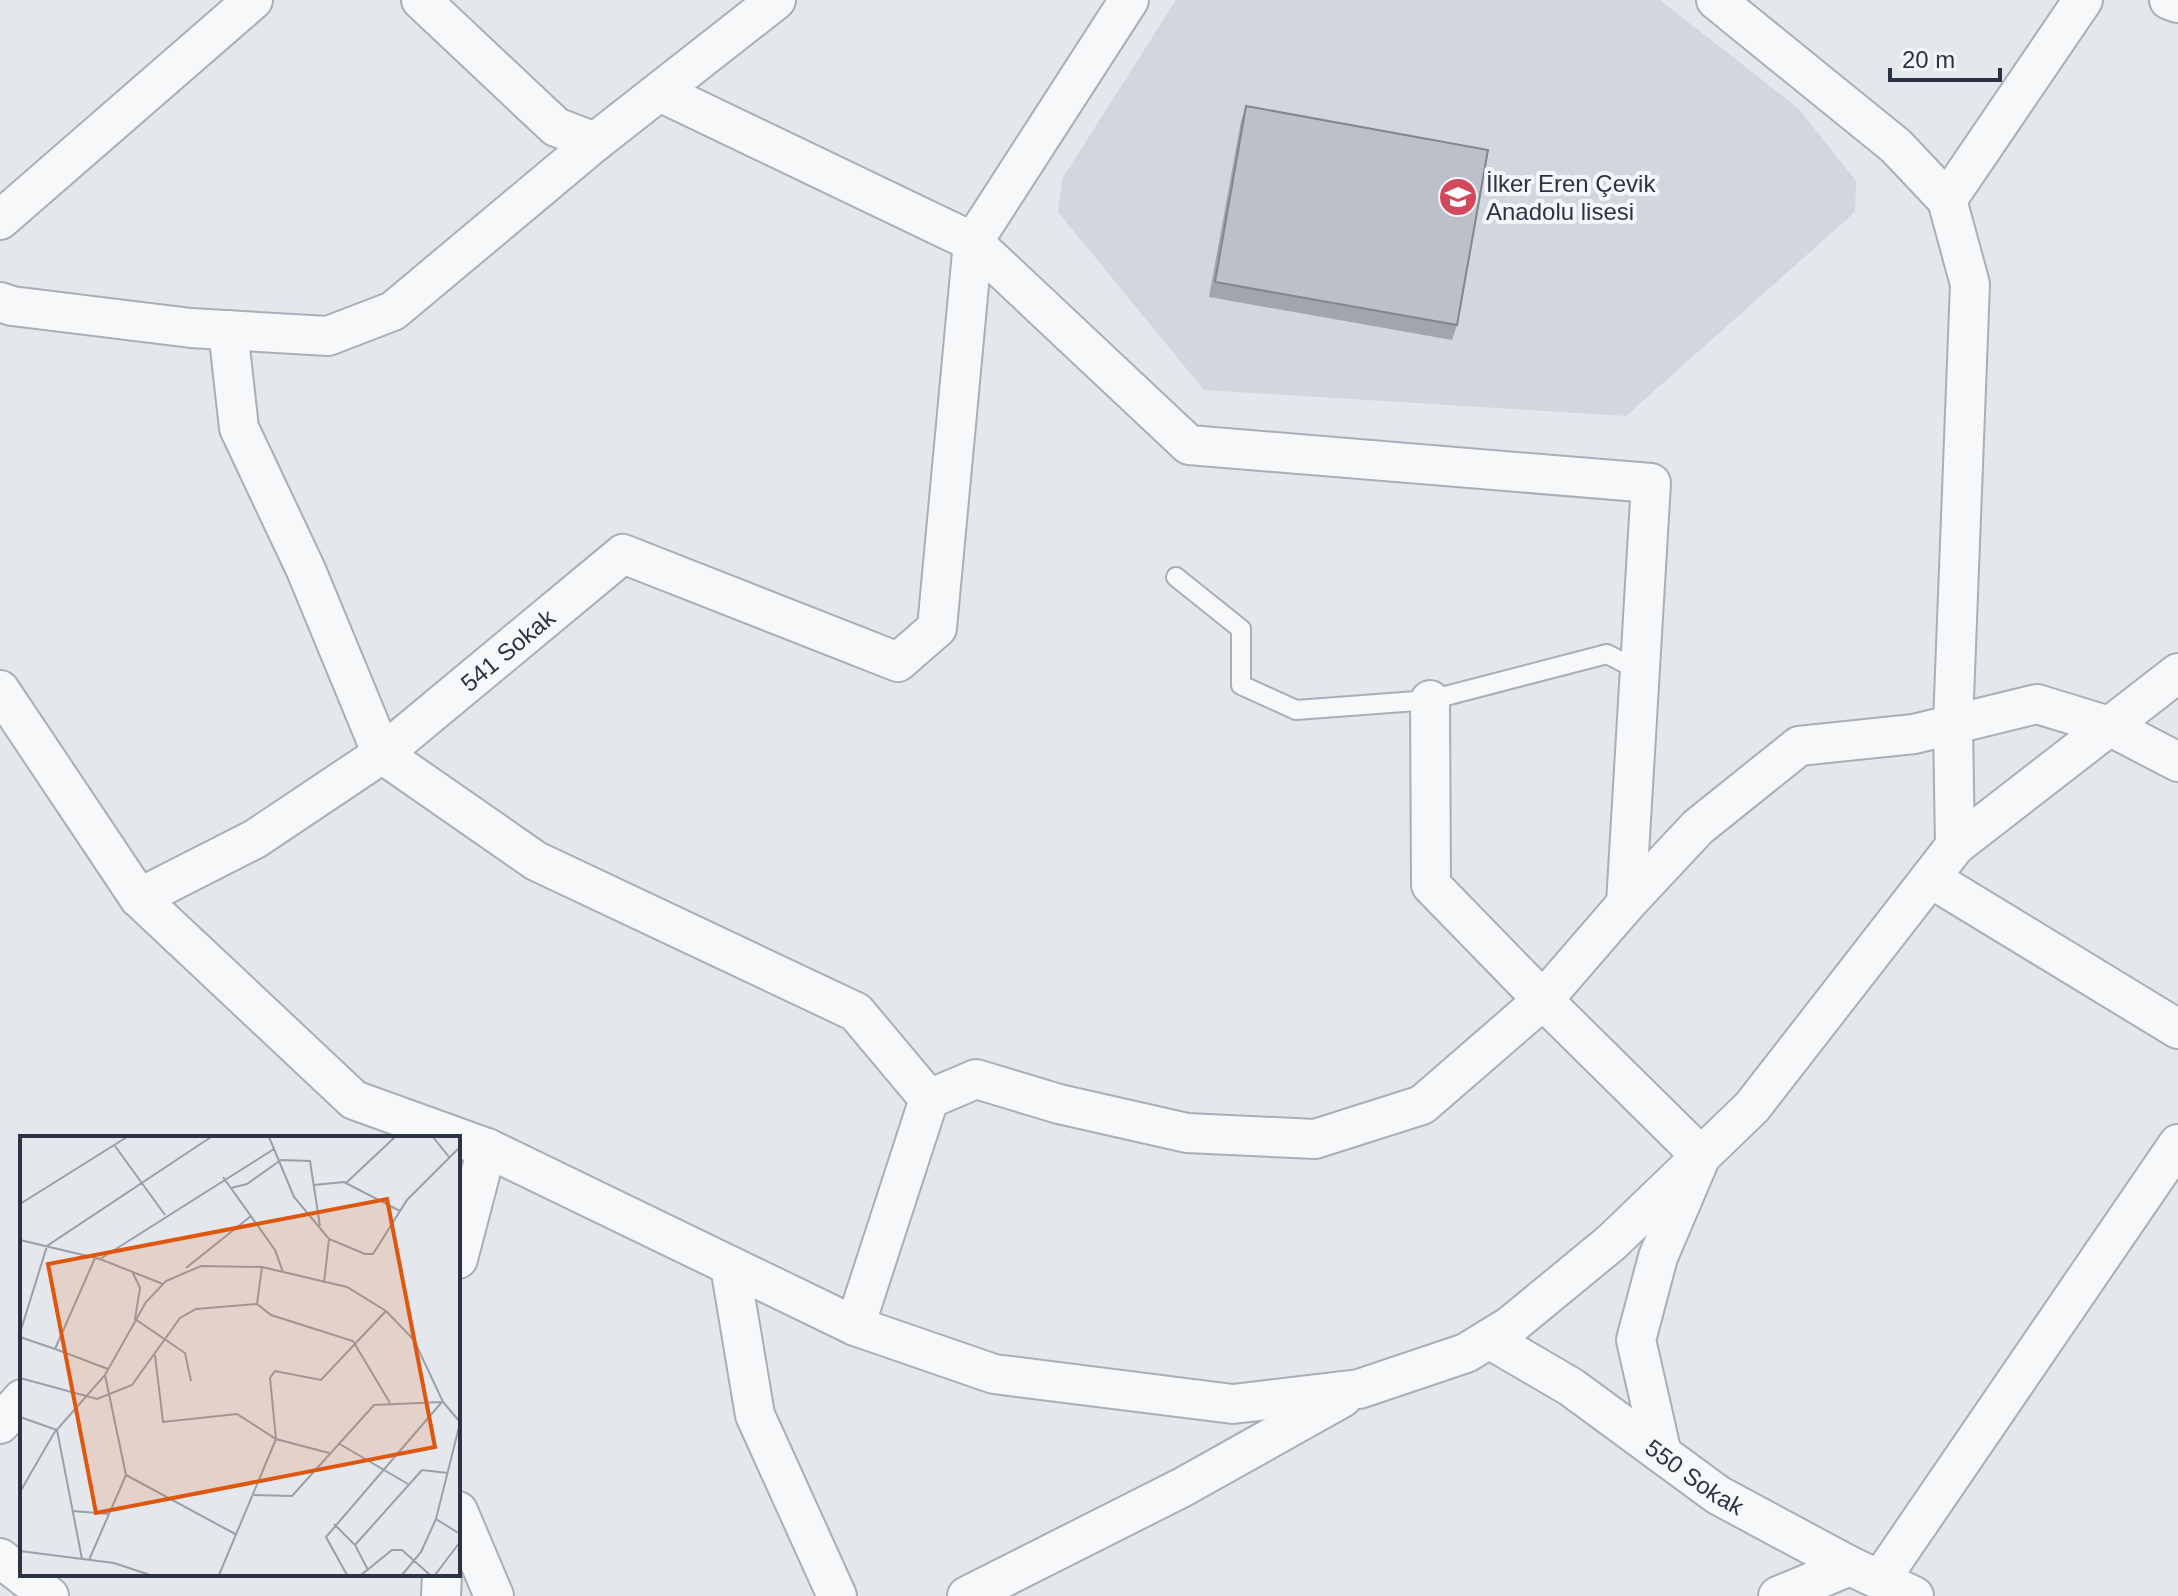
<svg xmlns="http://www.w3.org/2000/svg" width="2178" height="1596" font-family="Helvetica,sans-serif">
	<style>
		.built { fill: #d2d6de }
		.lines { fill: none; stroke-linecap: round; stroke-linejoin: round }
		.service-casing { stroke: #a9aeb7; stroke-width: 22 }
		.minor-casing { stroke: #a9aeb7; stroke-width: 42 }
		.service { stroke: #f7f8fa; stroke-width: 18 }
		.minor { stroke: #f7f8fa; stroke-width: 38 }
		.wall { fill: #a1a5ae }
		.building { fill: #bbc0ca; stroke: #83868d; stroke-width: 2 }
		.labels { text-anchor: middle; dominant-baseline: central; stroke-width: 8; stroke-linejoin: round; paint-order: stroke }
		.poi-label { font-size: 24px; fill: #2b3445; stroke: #f4f6f9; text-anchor: start }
		.street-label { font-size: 24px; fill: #2b3445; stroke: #f4f6f9 }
		.inset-road { fill: none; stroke: #9a9fa9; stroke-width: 2 }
		.view { fill: #df570f; fill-opacity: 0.15; stroke: #df570f; stroke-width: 4 }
		.inset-edge { fill: none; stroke: #2b3445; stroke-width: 4 }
	</style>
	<rect width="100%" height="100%" fill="#e4e7ec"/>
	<polygon class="built" points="1176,0 1660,0 1798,108 1856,181 1855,212 1626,416 1204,390 1058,212 1062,179"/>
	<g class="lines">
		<g class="service-casing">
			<polyline id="service" points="1176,577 1241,629 1241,685 1296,710 1430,700 1607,654 1640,671"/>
		</g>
		<g class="minor-casing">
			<g id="minor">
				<polyline points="421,0 556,127 595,142"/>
				<polyline points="1716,0 1896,146 1947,200 1970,284 1953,724 1955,846"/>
				<polyline points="2169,0 2178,3"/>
				<polyline points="660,92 973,242 1189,445 1651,483 1626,904"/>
				<polyline points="1947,200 2083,0"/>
				<polyline points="0,220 253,0"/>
				<polyline points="0,302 12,306 191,328 328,336 393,311 595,142 776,0"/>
				<polyline points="228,330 239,428 306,570 382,754 536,861 856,1012 929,1099"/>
				<polyline points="0,690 139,898 354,1100 487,1148 855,1326 994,1374 1233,1404 1359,1389 1466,1353 1510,1326 1612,1242 1752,1107 1955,846 2178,673"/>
				<polyline points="1430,700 1431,885 1543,1000 1701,1156 1658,1257 1636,1340 1662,1454"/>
				<polyline points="1930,878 2178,1029"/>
				<path id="s1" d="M139,898L255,839L382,754L623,554L898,662L937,628L973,242L1129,0"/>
				<polyline points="458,1259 487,1148"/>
				<polyline points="730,1266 755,1415 837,1596"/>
				<polyline points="855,1326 929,1099 976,1079 1059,1104 1187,1133 1315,1139 1422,1105 1543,1000 1626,904 1698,827 1799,746 1914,734 2037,704 2109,726 2178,762"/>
				<path id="s2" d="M1489,1339L1571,1387L1718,1495L1850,1566L1914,1596"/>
				<polyline points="0,1424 22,1399"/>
				<polyline points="458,1511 494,1596"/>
				<polyline points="0,1558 49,1596"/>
				<polyline points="1880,1580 2178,1144"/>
				<polyline points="441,1596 442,1574"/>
				<polyline points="967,1596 1183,1487 1342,1398"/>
				<polyline points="1778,1596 1850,1566"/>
			</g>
		</g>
		<use href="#service" class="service"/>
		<use href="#minor" class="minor"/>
	</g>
	<polygon class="wall" points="1246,106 1457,325 1452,340 1209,297 1241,121"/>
	<polygon class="building" points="1246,106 1488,150 1457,325 1215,282"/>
	<defs>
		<g id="school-disc" transform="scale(2)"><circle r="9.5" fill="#d1495b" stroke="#f4f6f9"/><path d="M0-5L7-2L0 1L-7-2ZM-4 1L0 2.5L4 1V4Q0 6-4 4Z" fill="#fff"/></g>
	</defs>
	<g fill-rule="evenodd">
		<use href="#school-disc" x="1458" y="197"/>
	</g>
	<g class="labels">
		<g class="poi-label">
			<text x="1486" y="183">İlker Eren Çevik<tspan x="1486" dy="28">Anadolu lisesi</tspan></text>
		</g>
		<g class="street-label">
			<text stroke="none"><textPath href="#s1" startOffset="446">541 Sokak</textPath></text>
			<text stroke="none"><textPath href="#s2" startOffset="248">550 Sokak</textPath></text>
		</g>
	</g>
	<g transform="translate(20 1136)">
		<rect width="440" height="440" fill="#e4e7ec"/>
		<path class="inset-road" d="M249,1L274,61L309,103L345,118H353L387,64L440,11M413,1L429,21M95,10L145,79M203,41L255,114L263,136M326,47L375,1M294,49L324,46L380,75M211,52L227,48L261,24L290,25L300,90M0,68L107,1M0,104L80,123L143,148M75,122L35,213L88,233M80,123L254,13M166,132L231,80M112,135L120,152L115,183L165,217L171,245M304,147L309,103M237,168L251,179L333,205L370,267M0,197L27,110L191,1M0,201L35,213M135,219L143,286L217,278L256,303L309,317M85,239L106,339L217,399M0,242L77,263L112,249L160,182L176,173L237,168L242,131M0,281L37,294L62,423M318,307L388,348M0,356L34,297L85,239L126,166L146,145L181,130L242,131L327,151L366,175L394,204L423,266L440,286M234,359L272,360L354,269L423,266M53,375L89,378M416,383L440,398M314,388L335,409L348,434M335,409L402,334L428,337M0,415L94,427L130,439M69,424L106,339M199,439L256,303L250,242L255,235L301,244L366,175M327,439L306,401L421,267M341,439L372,414H382L410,439M382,439L401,416L416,383L440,287M415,439L440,406"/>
		<path class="view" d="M367,63L415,311L76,377L28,128Z"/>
		<rect width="440" height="440" class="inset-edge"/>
	</g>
	<path d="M1890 68v12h110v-12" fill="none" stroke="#2b3445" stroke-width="4"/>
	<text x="1902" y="68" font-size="24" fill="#2b3445" stroke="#f4f6f9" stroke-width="6" paint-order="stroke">20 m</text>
</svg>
